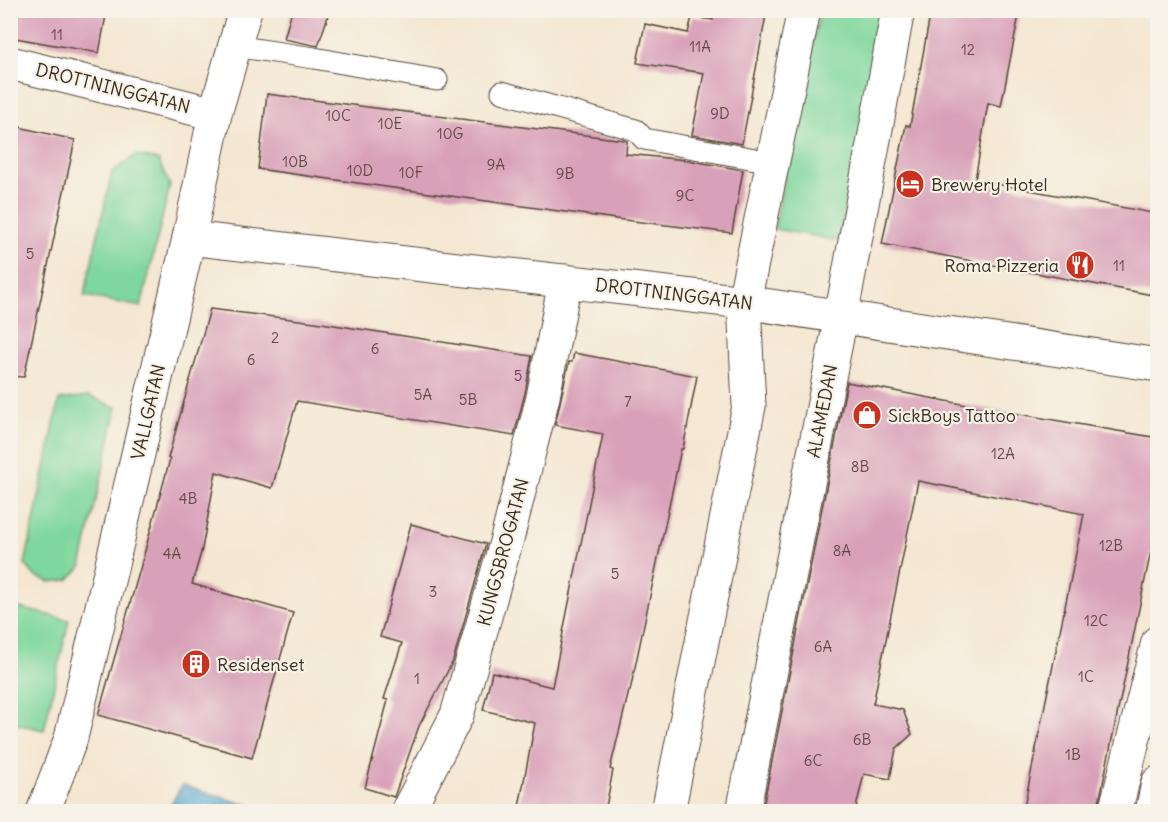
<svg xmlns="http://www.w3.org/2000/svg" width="1168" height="822" font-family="Delius,sans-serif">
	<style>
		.green { fill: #7ed79c; stroke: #5c805d; stroke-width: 1.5 }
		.water { fill: #51a4cc; stroke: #466775; stroke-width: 1.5 }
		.building { fill: #d9a1b9 }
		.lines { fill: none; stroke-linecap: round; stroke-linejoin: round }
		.lane-casing { stroke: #574639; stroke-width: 23 }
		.street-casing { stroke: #574639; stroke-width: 35 }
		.secondary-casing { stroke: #574639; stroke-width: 35 }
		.lane { stroke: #fff; stroke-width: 21 }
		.street { stroke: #fff; stroke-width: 33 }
		.secondary { stroke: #fff; stroke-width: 33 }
		.labels { text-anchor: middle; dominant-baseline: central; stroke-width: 4.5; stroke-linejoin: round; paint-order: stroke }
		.number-label { font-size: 15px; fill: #624845 }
		.street-label { font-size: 18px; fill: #3b2a1e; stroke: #f7f3e8 }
		.poi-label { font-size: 18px; fill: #3b2a1e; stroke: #f7f3e8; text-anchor: start }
	</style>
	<rect width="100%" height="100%" fill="#f7f3e8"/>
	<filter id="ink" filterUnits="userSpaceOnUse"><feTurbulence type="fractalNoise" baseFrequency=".0167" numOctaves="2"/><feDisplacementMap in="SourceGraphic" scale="12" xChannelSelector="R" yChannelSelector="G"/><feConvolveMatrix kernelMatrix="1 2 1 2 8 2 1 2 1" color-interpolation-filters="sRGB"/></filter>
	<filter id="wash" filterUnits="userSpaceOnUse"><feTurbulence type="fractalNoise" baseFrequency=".008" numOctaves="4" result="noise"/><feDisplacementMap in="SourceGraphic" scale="24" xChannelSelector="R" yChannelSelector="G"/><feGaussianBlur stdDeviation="1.35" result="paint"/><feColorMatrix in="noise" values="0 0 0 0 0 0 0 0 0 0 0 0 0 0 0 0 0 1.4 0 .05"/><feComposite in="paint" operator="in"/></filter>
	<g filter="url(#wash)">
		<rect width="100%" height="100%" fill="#f4e7d2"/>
		<g class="green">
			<polygon points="820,11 885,11 839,241 774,229"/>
			<polygon points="136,155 158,160 170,185 141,307 84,296 112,172"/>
			<polygon points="89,396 117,408 81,567 68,580 50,582 35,576 25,564 59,400"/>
			<polygon points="16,607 69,620 44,730 11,723 10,633"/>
		</g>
		<polygon class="water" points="182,785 268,811 167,811"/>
		<g id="blocks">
			<g class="building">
				<polygon points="10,10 107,10 99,53 10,37"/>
				<polygon points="292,10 330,10 318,46 284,39"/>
				<polygon points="715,10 767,10 742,144 692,135 704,73 637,63 645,24 688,33 692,17 713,20"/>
				<polygon points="931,10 1020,10 1001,106 988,103 975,180 1158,214 1158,296 882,244 906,125 910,126"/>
				<polygon points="267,94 624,140 627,141 626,154 687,160 743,170 732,233 616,219 258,169"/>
				<polygon points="19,127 75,140 24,377 10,376 10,163"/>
				<polygon points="210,309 315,322 532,356 525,393 514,436 297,401 272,488 216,472 202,549 192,584 293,613 252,758 98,715 140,569 170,459 168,458"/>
				<polygon points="574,353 697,376 683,449 681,449 630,691 629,691 610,769 613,770 605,812 518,812 535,723 483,710 492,672 552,687 603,434 555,425 569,362 572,362"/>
				<polygon points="847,382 967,405 1158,438 1158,517 1097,812 1023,812 1084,514 918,481 873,704 903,710 912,734 896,749 890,779 864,774 855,812 762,812"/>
				<polygon points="411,524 486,544 453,661 419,726 394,797 365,788 388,700 384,699 402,643 380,637"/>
			</g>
		</g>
	</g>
	<g filter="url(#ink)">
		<use href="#blocks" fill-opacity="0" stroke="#574639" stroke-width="1.5"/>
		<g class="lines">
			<g class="lane-casing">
				<g id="lane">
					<polyline points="234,46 314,58 437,80"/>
					<polyline points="502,92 636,130 644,139 772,162"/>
				</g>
			</g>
			<g class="street-casing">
				<g id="street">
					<polyline points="10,63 215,114"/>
					<polyline points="189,238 744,302 749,406 668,812"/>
					<polyline points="43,812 71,738 189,238 215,114 245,10"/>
					<polyline points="407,812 457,715 507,539 543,397 565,281"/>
					<polyline points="743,812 841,317"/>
					<polyline points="1115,812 1158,642"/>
					<polyline points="1152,812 1158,783"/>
				</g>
			</g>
			<g class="secondary-casing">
				<g id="secondary">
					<polyline points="804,10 744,302 1158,365"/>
					<polyline points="841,317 898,10"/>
				</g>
			</g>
			<use href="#lane" class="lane"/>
			<use href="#street" class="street"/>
			<use href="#secondary" class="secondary"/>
		</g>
	</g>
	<defs>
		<g id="hotel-disc" transform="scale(1.5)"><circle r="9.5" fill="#c8321e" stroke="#f7f3e8"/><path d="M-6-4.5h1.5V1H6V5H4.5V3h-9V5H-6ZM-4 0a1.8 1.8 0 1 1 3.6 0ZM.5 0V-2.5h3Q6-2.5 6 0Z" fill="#fff"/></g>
		<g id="restaurant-disc" transform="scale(1.5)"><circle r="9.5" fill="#c8321e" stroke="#f7f3e8"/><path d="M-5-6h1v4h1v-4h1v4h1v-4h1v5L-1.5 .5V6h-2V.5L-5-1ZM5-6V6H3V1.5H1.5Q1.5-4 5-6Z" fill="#fff"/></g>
		<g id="shop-disc" transform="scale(1.5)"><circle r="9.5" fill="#c8321e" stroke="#f7f3e8"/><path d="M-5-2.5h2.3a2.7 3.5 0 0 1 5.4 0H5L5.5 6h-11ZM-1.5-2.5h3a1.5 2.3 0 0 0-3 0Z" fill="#fff"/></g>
		<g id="building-disc" transform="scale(1.5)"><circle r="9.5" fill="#c8321e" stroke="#f7f3e8"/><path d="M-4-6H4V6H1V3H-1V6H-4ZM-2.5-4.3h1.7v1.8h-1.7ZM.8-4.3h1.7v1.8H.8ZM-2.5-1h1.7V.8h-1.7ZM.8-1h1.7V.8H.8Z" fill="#fff"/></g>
	</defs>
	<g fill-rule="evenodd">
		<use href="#hotel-disc" x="910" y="184"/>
		<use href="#restaurant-disc" x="1080" y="265"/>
		<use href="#shop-disc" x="867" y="415"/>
		<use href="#building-disc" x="196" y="664"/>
	</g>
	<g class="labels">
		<g class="number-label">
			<text x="57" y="34">11</text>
			<text x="700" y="46">11A</text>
			<text x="968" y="49">12</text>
			<text x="720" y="113">9D</text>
			<text x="338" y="115">10C</text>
			<text x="390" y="123">10E</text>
			<text x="450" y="133">10G</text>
			<text x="295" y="161">10B</text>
			<text x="496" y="164">9A</text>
			<text x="360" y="170">10D</text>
			<text x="411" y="172">10F</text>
			<text x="565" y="173">9B</text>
			<text x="685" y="195">9C</text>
			<text x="30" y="253">5</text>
			<text x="1119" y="265">11</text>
			<text x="275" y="337">2</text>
			<text x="375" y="348">6</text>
			<text x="251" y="359">6</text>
			<text x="518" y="375">5</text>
			<text x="423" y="394">5A</text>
			<text x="468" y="399">5B</text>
			<text x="628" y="401">7</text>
			<text x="1003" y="453">12A</text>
			<text x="860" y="466">8B</text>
			<text x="188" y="498">4B</text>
			<text x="1111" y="545">12B</text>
			<text x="842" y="550">8A</text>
			<text x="172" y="553">4A</text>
			<text x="615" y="573">5</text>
			<text x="433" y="591">3</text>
			<text x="1096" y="620">12C</text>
			<text x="823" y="646">6A</text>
			<text x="1086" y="676">1C</text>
			<text x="417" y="678">1</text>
			<text x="862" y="739">6B</text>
			<text x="1073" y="754">1B</text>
			<text x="813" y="760">6C</text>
		</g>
		<g class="street-label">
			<text transform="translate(113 88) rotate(14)">DROTTNINGGATAN</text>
			<text transform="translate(674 294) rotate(7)">DROTTNINGGATAN</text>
			<text transform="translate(822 411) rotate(-79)">ALAMEDAN</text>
			<text transform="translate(148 412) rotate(-77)">VALLGATAN</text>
			<text transform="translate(503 552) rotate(-75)">KUNGSBROGATAN</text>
		</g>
		<g class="poi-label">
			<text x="931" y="184">Brewery Hotel</text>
			<text x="1059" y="265" text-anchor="end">Roma Pizzeria</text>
			<text x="888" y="415">SickBoys Tattoo</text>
			<text x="217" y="664">Residenset</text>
		</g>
	</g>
	<rect width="1168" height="822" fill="none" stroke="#f7f3e8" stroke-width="36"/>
</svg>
